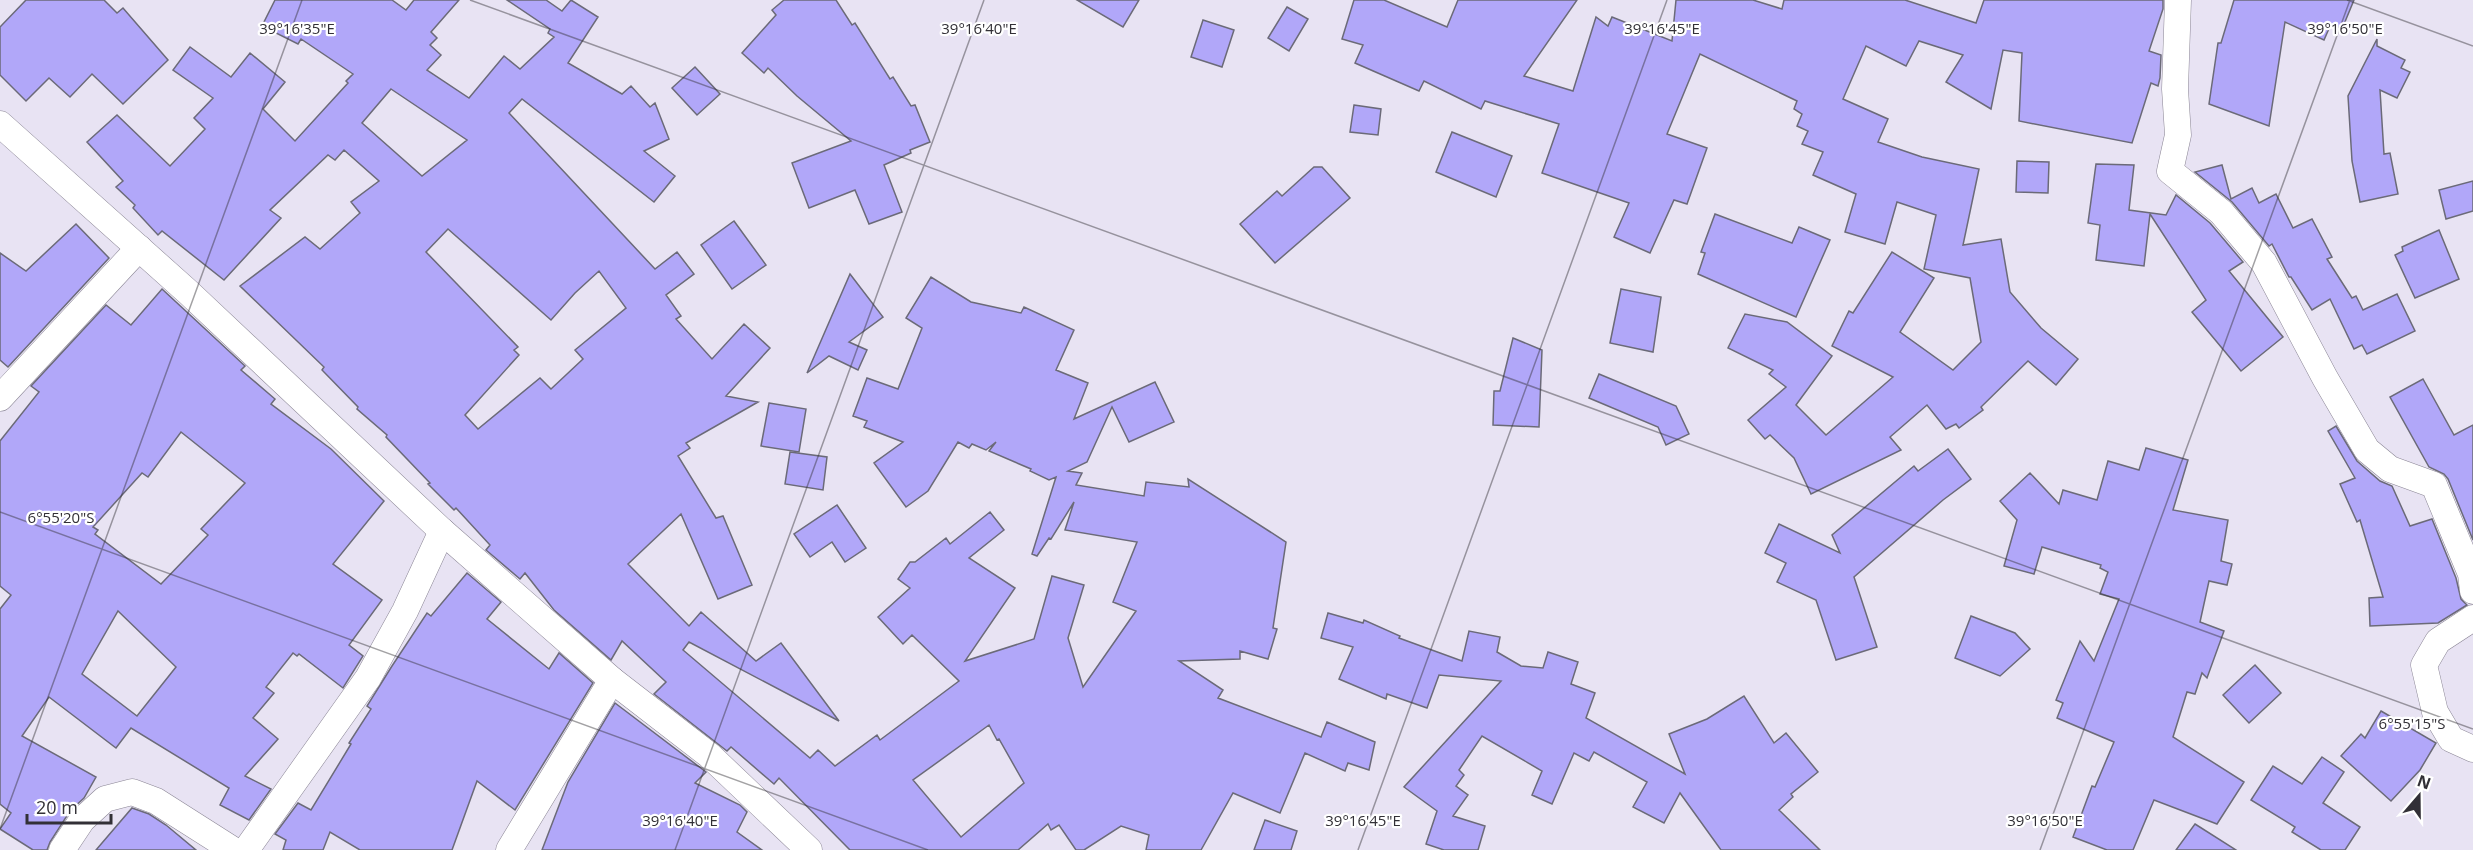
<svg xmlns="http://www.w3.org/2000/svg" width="2473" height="850" font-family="'Open Sans',sans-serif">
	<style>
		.building { fill: #b1a7f9; stroke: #6b6a78; stroke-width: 1.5; fill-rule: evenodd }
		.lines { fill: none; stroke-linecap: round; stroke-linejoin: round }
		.street-casing { stroke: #8b8695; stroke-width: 27 }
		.street { stroke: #fff; stroke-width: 26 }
		.ticks { fill: none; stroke: #323036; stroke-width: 1.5; stroke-opacity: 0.45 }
		.ticks-label { font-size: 15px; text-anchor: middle; fill: #323036; stroke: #fff; stroke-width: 4.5; stroke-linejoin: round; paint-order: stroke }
	</style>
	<rect width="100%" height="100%" fill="#e8e3f3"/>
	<g class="building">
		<polygon points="26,0 104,0 117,13 123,8 168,60 123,104 92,74 70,97 49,78 26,101 0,75 0,27"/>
		<path d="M275,0H392L406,10L414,0H459L431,32L437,38L430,45L441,55L427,70L469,98L504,56L520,69L554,37L548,33L550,29L507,0H546L562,11L571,0L598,17L568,63L622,94L631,86L650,107L655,103L669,139L644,151L675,176L654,202L522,99L509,113L655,269L677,252L694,274L666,295L681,316L676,319L712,359L744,324L770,348L726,396L758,402L686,443L690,448L678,456L716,518L723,516L752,585L718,599L681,514L628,564L689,626L701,612L756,661L781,643L839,721L689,642L683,650L810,758L818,750L835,766L877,735L880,740L959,681L912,635L903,644L878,617L910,588L898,579L910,562H915L946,538L950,544L990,512L1004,530L969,558L1015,588L965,661L1034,639L1052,576L1084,585L1068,638L1083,687L1136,611L1113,602L1137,542L1065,530L1074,502L1051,539L1049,538L1037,556L1032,554L1056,477L1049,480L1030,471L1031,469L989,451L996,442L986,450L972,444L969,448L958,442L928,491L906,507L874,463L903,442L864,427L867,421L853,416L867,378L898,389L922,328L906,318L931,277L971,302L1021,313L1024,307L1074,330L1056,370L1088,383L1074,419L1155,382L1174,422L1129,442L1112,407L1087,462L1068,471L1082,473L1076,485L1144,496L1146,482L1189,487L1188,479L1286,542L1273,628L1277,629L1268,659L1240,651V659L1179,661L1223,690L1218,698L1321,737L1327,722L1375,742L1369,770L1348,763L1345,771L1305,753L1280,813L1233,793L1201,850H1146L1149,835L1121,826L1084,850H1076L1059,825L1051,830L1048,824L1018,850H850L779,778L774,784L731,747L727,751L654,694L666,682L622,641L611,660L554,610L525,573L520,579L486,550L490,545L456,508L454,510L428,484L430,483L386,437L387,435L357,409L358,407L322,370L324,367L240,286L305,237L320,249L360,213L351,202L379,181L344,150L335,160L328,155L270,210L281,218L224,280L162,231L158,235L133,208L135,205L116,187L123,181L87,142L117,115L170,166L205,129L194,118L213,98L173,70L190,47L231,77L250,53L285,82L263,109L295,141L348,83L346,81L353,74L301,39L298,44L262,26ZM391,89L467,140L422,176L362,123ZM448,229L551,320L575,293L599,271L626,308L575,350L583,359L551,389L540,378L478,429L465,415L519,355L514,350L518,347L426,252ZM989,725L997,740L999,739L1024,783L961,837L913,780Z"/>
		<polygon points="784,0 836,0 852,25 855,23 890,79 893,77 911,106 915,105 930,142 910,150 911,153 884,165 902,212 869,224 855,190 809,208 792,163 851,141 797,96 768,68 764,73 742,53 776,15 772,10"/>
		<polygon points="1077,0 1139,0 1123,27"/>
		<polygon points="1354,0 1384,0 1447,27 1458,0 1577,0 1524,76 1573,91 1596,17 1608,26 1612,17 1672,41 1676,0 1753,0 1782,9 1784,0 1905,0 1976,23 1984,0 2163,0 2163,9 2149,51 2161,55 2160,78 2158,86 2151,83 2132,143 2019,121 2022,53 2003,50 1991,109 1946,82 1963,55 1919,41 1906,66 1866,46 1843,99 1888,119 1878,142 1922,157 1979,169 1963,245 2001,239 2010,292 2041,328 2078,359 2056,385 2028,361 1981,407 1983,410 1959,428 1956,424 1946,429 1927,405 1890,437 1901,450 1811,494 1794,458 1770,435 1765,439 1748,420 1786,387 1769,374 1773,370 1728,348 1745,314 1787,322 1832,356 1796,405 1826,435 1893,377 1832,346 1849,311 1853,313 1892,252 1934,278 1900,332 1953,370 1981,342 1970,278 1924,269 1936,215 1897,202 1885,244 1845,232 1856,194 1813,175 1823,152 1802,144 1808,131 1797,126 1802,114 1794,109 1797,101 1700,54 1667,134 1707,148 1687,204 1674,200 1650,253 1614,237 1629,203 1542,173 1559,124 1485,101 1481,109 1424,81 1419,91 1355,63 1363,45 1342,39"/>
		<polygon points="2234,0 2354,0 2342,29 2331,24 2324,40 2285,22 2269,126 2209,104 2218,43 2221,43"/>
		<polygon points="1287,7 1308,19 1289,51 1268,38"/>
		<polygon points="1203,20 1234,30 1222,67 1191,57"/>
		<polygon points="2377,39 2377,46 2405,60 2401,68 2410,72 2397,98 2380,90 2384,154 2390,153 2398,194 2360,202 2352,161 2348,96"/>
		<polygon points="695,67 720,94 697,115 672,88"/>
		<polygon points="1354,105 1381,109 1378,135 1350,132"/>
		<polygon points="1452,132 1512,156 1496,197 1436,172"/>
		<polygon points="2017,161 2049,162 2048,193 2016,192"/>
		<polygon points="2096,164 2134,165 2129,210 2166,215 2176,195 2210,223 2243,262 2229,271 2283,337 2241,371 2192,312 2206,300 2150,214 2144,266 2096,260 2100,225 2088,223"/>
		<polygon points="2222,165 2231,199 2252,188 2259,203 2276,194 2293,228 2312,219 2332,257 2327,259 2352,298 2356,296 2363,310 2397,294 2415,331 2367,354 2362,345 2354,349 2330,299 2312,310 2291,277 2289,277 2272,244 2269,246 2232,202 2195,172"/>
		<polygon points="1314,167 1322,167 1350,198 1275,263 1240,224 1277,191 1282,196"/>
		<polygon points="2473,181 2473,211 2446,219 2439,190"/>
		<polygon points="1715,214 1792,243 1799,227 1830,240 1796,317 1698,274 1705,253 1701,252"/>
		<polygon points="734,221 766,265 732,289 701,245"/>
		<polygon points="76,224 109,258 8,367 0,360 0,253 26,271"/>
		<polygon points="2439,230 2459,279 2415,298 2395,255 2403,251 2402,247"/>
		<polygon points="850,274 883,317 849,342 867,350 858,370 829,356 807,373"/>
		<path d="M162,289L245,366L241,370L275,399L271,404L331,449L384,501L333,564L382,600L349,645L363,656L343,688L299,654L297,656L293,653L266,687L274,693L253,718L278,739L245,776L271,789L249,820L220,805L229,788L131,728L116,748L49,697L22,736L96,777L84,798L70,811L50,842L47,850H33L0,829L11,813L0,804V609L11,595L0,586V441L39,392L31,386L106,305L131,325ZM181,432L245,483L201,529L208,535L161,584L95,534L98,530L93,527L142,473L148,477ZM118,611L176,667L137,716L82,674Z"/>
		<polygon points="1621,289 1661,297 1653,352 1610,343"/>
		<polygon points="1513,338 1542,350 1539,427 1493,425 1494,391 1500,391"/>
		<polygon points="1599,374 1676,406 1689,434 1666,445 1658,427 1589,398"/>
		<polygon points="2423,379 2454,435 2473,425 2473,540 2448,479 2444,474 2429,467 2390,397"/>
		<polygon points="769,403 806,409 799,452 761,446"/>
		<polygon points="2336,426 2357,461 2380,481 2392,486 2410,526 2432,519 2456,578 2461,599 2467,605 2438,623 2370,626 2369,598 2383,597 2360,520 2357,522 2340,484 2355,478 2328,431"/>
		<polygon points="2146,448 2188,460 2173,510 2228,520 2221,561 2232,564 2227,585 2209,581 2200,622 2224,631 2207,678 2202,673 2195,694 2187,692 2173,737 2244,782 2217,824 2154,800 2133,850 2107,850 2073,837 2092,786 2095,787 2114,742 2057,718 2063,703 2056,700 2080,641 2094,661 2119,599 2100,594 2108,572 2100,568 2101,565 2042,547 2034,574 2004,566 2017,520 2000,501 2030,473 2059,504 2063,490 2097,500 2108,461 2139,470"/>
		<polygon points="1948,449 1971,479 1943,500 1854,577 1877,647 1836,660 1816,600 1777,582 1786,563 1765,553 1779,524 1840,553 1832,535 1914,466 1918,471"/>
		<polygon points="790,452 827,457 823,490 785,484"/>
		<polygon points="837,505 866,548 845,562 832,542 810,557 794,534"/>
		<polygon points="467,573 501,602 487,619 549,669 559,653 593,683 515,810 477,781 452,850 360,850 330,832 323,850 283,850 286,840 275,834 298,803 311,810 351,744 349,743 371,709 367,706 392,666 427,613 431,616"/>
		<polygon points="1328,613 1363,623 1364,620 1400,636 1399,638 1462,661 1469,631 1500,637 1497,652 1521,666 1543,668 1548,652 1578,662 1571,684 1595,693 1586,718 1685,774 1669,734 1707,719 1744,696 1774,743 1786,733 1818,772 1791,794 1793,797 1779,810 1820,850 1721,850 1680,793 1664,823 1633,807 1647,782 1594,752 1589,761 1574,753 1552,804 1532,795 1542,771 1482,736 1459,770 1464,775 1456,786 1468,795 1453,816 1485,826 1478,850 1444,850 1426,844 1437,811 1404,787 1501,681 1439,675 1427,708 1387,694 1386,699 1339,679 1353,647 1321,638"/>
		<polygon points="1971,616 2015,633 2030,649 2000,676 1955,658"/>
		<polygon points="2255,665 2281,693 2249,723 2223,695"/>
		<polygon points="615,703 706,772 695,783 740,805 747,812 737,832 762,850 542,850 568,782"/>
		<polygon points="2381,711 2436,743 2420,770 2391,801 2341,756 2361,734 2365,738"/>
		<polygon points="2322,757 2344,772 2323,803 2360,827 2345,850 2321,850 2292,832 2295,827 2251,800 2273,766 2302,784"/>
		<polygon points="132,808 149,814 166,825 196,850 96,850"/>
		<polygon points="1265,820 1297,831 1291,850 1254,850"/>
		<polygon points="2195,824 2236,850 2176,850"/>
	</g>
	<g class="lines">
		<g class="street-casing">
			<g id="street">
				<polyline points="2178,0 2175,89 2178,135 2170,171 2221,212 2264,263 2325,378 2367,450 2390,469 2434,485 2471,574 2473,591"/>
				<polyline points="0,124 188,292 442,531 612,680 709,755 809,850"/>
				<polyline points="0,398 139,248"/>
				<polyline points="2473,618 2438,641 2424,665 2435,712 2451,739 2473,749"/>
				<polyline points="62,850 82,820 105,799 132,792 156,801 233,850"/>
				<polyline points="246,850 368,678 405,611 442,531"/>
				<polyline points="509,850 612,680"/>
			</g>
		</g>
		<use href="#street" class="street"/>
	</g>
	<path class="ticks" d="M470,0L2473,729M2347,0L2473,46M0,512L928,850M0,829L302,0M675,850L984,0M1358,850L1667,0M2040,850L2350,0"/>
	<g class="ticks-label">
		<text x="297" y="34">39°16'35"E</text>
		<text x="979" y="34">39°16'40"E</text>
		<text x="1662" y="34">39°16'45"E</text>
		<text x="2345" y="34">39°16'50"E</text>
		<text x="61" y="523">6°55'20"S</text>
		<text x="2412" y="729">6°55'15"S</text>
		<text x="680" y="826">39°16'40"E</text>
		<text x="1363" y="826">39°16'45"E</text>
		<text x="2045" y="826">39°16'50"E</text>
	</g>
	<g transform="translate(2419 796) rotate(20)" stroke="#ffffff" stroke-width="4.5" paint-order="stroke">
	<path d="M0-4.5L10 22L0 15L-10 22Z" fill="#323036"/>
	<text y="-9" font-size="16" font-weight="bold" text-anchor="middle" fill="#323036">N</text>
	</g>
	<path d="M27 814v9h84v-9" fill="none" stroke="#323036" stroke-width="3"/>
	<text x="36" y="814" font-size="18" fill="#323036" stroke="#ffffff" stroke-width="4.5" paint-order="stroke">20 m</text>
</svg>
